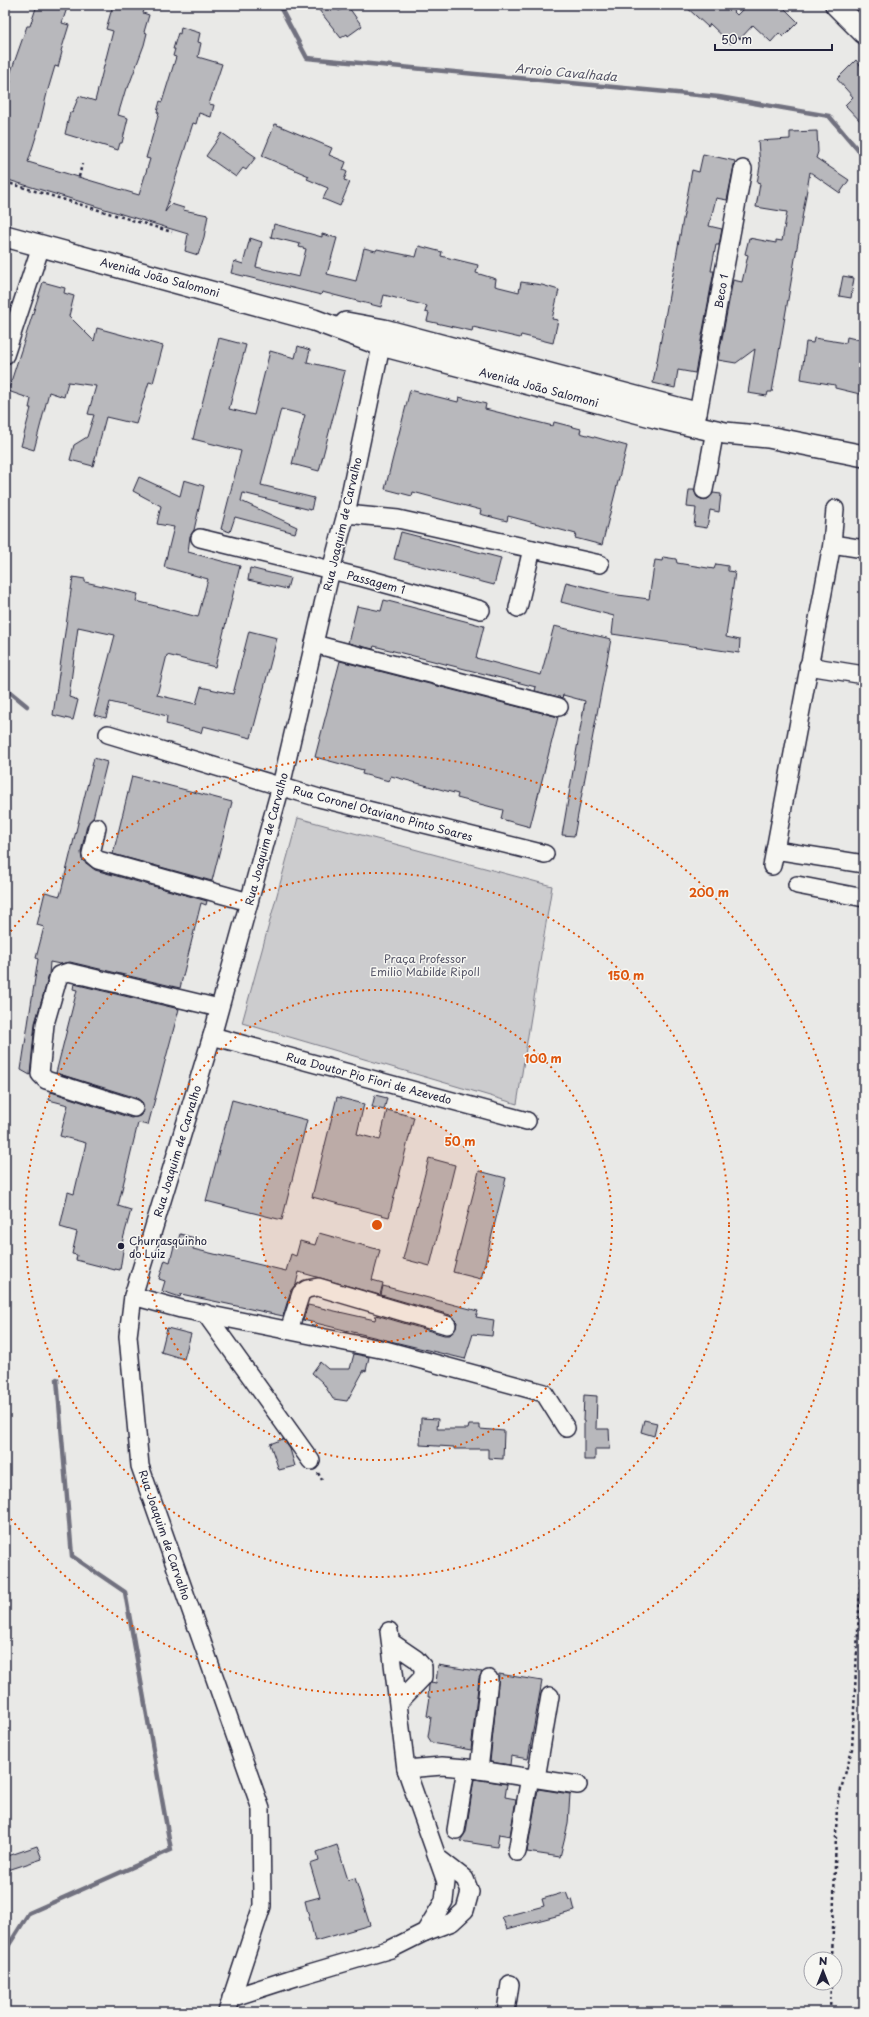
<svg xmlns="http://www.w3.org/2000/svg" width="869" height="2017" font-family="'Playpen Sans',sans-serif">
	<style>
		.green { fill: #ccccce; stroke: #777784 }
		.lines { fill: none; stroke-linecap: round; stroke-linejoin: round }
		.stream { stroke: #71717f; stroke-width: 4.5 }
		.building { fill: #b8b8bc; stroke: #22223b }
		.minor-casing { stroke: #22223b; stroke-width: 20 }
		.major-casing { stroke: #22223b; stroke-width: 24 }
		.path { stroke: #22223b; stroke-width: 2.5; stroke-dasharray: 3 3; stroke-linecap: butt }
		.minor { stroke: #f6f6f2; stroke-width: 17 }
		.major { stroke: #f6f6f2; stroke-width: 21 }
		.ring { fill: none; stroke: #de560e; stroke-width: 2; stroke-dasharray: 2 4 }
		.poi-dot { fill: #22223b; stroke: #f6f6f2; stroke-width: 1.5 }
		.labels { text-anchor: middle; dominant-baseline: central; stroke-width: 3; stroke-linejoin: round; paint-order: stroke }
		.street-label { font-size: 11px; fill: #22223b; stroke: #f6f6f2 }
		.park-label { font-size: 11px; fill: #555567; stroke: #f6f6f2 }
		.poi-label { font-size: 11px; fill: #22223b; stroke: #f6f6f2; text-anchor: start }
		.water-label { font-size: 12px; font-style: italic; fill: #565668; stroke: #f6f6f2 }
		.centre { fill: #de560e; stroke: #f6f6f2; stroke-width: 2 }
		.ring-label { font-size: 12px; text-anchor: middle; font-weight: bold; fill: #de560e; stroke: #f6f6f2; stroke-width: 3; stroke-linejoin: round; paint-order: stroke }
	</style>
	<rect width="100%" height="100%" fill="#e9e9e7"/>
	<filter id="ink" filterUnits="userSpaceOnUse"><feTurbulence type="fractalNoise" baseFrequency=".025" numOctaves="2"/><feDisplacementMap in="SourceGraphic" scale="8" xChannelSelector="R" yChannelSelector="G"/><feConvolveMatrix kernelMatrix="1 2 1 2 8 2 1 2 1" color-interpolation-filters="sRGB"/></filter>
	<g filter="url(#ink)">
		<polygon class="green" points="298,818 552,886 517,1104 242,1023"/>
		<g class="lines">
			<g class="stream">
				<polyline points="279,5 307,58 719,97 829,116 864,157"/>
				<polyline points="5,688 27,706"/>
				<polyline points="5,1951 29,1913 171,1850 125,1592 72,1556 57,1379"/>
			</g>
		</g>
		<g class="building">
			<polygon points="37,5 68,5 62,23 69,25 61,51 62,52 58,67 55,66 47,93 39,127 28,162 139,195 150,159 146,158 159,113 157,112 160,101 162,102 176,57 173,56 175,49 173,49 178,33 180,34 181,27 200,33 198,42 201,43 198,57 222,64 209,104 214,105 211,117 199,113 196,124 193,123 165,212 171,204 184,208 183,210 208,215 204,237 198,255 185,251 188,234 5,179 5,104 11,81 8,80 27,26 30,26"/>
			<polygon points="113,5 146,5 143,13 149,15 144,32 147,33 144,45 128,88 126,88 118,115 128,118 122,143 120,143 118,150 65,134 70,112 72,113 79,96 95,101 113,31 106,29"/>
			<polygon points="315,5 335,5 339,11 347,5 362,26 348,36 347,34 341,38"/>
			<polygon points="684,5 727,5 737,15 747,5 781,5 798,22 783,37 779,33 771,42 753,25 740,39 738,37 731,44 710,24 708,27"/>
			<polygon points="856,60 864,70 864,125 845,105 853,97 837,79"/>
			<polygon points="275,124 332,148 329,155 346,162 343,170 347,172 344,180 350,182 340,206 323,199 328,188 307,179 309,176 262,156"/>
			<polygon points="817,131 818,152 816,158 849,180 840,193 810,172 772,392 768,392 767,396 748,393 755,349 736,363 718,360 733,280 742,282 748,255 745,254 749,238 776,243 776,240 782,241 787,212 756,207 760,184 757,183 760,166 758,141 790,139 790,132"/>
			<polygon points="222,133 256,157 246,170 243,168 236,177 206,156"/>
			<polygon points="703,154 735,161 727,200 716,198 709,226 722,229 719,245 716,245 711,271 714,271 695,373 678,370 675,388 653,383 692,170 699,172"/>
			<polygon points="274,224 322,237 322,234 337,238 327,274 356,281 364,248 376,251 377,249 416,257 419,246 442,252 441,256 478,265 476,273 496,279 495,286 519,292 521,282 542,285 559,290 552,319 558,320 553,343 521,335 520,338 473,327 472,331 427,321 429,313 425,312 427,306 384,295 381,307 322,292 321,295 231,273 234,261 243,264 250,238 262,242 256,267 299,277 306,249 299,247 300,244 271,237"/>
			<polygon points="843,276 854,278 851,298 839,296"/>
			<polygon points="43,282 65,288 64,293 74,296 69,316 94,341 97,328 163,346 153,383 149,382 136,424 106,417 93,466 70,460 74,445 87,437 94,415 88,414 96,386 68,382 64,397 49,392 34,450 21,446 31,408 29,408 31,399 8,391"/>
			<polygon points="847,337 864,341 864,395 835,388 835,385 801,379 806,342 813,343 814,338 846,343"/>
			<polygon points="219,338 246,345 229,409 254,415 270,351 295,358 298,346 310,350 307,362 345,371 319,471 292,464 305,415 281,409 261,485 314,498 311,510 243,493 241,501 297,527 295,533 235,517 230,532 221,529 241,451 193,439"/>
			<polygon points="410,390 458,402 459,397 486,404 485,409 553,426 554,422 581,429 580,433 627,446 602,545 575,538 576,534 508,516 507,521 480,514 481,510 413,492 412,496 385,489"/>
			<polygon points="139,477 180,496 184,480 204,486 194,530 190,536 188,552 240,566 215,667 167,655 157,695 196,704 201,687 233,694 249,631 277,638 251,738 203,726 201,733 166,724 167,716 110,702 106,718 94,715 115,635 78,627 69,697 78,700 73,720 53,715 73,577 85,579 85,582 138,594 136,601 198,617 208,579 164,567 174,527 157,524 161,506 133,491"/>
			<polygon points="689,490 694,490 697,497 703,500 708,499 713,493 721,494 719,512 710,510 707,528 694,526 696,508 687,507"/>
			<polygon points="401,532 501,558 494,585 394,559"/>
			<polygon points="663,557 676,559 677,563 714,569 716,564 728,566 728,571 735,572 726,637 740,640 739,653 612,634 614,616 561,602 566,582 618,595 649,599 655,560 662,561"/>
			<polygon points="250,568 290,578 287,589 248,580"/>
			<polygon points="384,600 484,626 476,658 541,675 554,626 611,639 574,836 562,835 585,701 563,695 562,698 535,691 536,687 374,646 373,649 348,643 357,606 381,611"/>
			<polygon points="340,661 558,717 530,827 501,819 503,810 457,798 458,794 391,776 389,781 362,774 363,770 315,757"/>
			<polygon points="94,758 107,762 93,818 87,825 81,852 82,860 95,870 207,901 206,905 201,903 180,988 70,962 60,964 50,962 49,975 35,1023 30,1075 21,1070 38,959 36,958 44,927 37,925 45,892 60,896"/>
			<polygon points="132,776 232,802 212,881 113,854"/>
			<polygon points="74,984 179,1009 148,1125 138,1123 118,1206 131,1210 122,1243 124,1244 120,1270 115,1269 115,1270 76,1260 77,1255 72,1254 77,1232 60,1227 68,1192 74,1194 86,1143 60,1136 68,1105 49,1100 51,1092 131,1118 140,1116 144,1111 142,1102 137,1098 56,1073 77,990 73,989"/>
			<polygon points="375,1095 387,1098 384,1110 372,1107"/>
			<polygon points="337,1097 364,1104 357,1134 380,1140 387,1110 414,1117 389,1217 312,1197"/>
			<polygon points="232,1100 307,1120 282,1220 206,1201"/>
			<polygon points="429,1158 455,1165 430,1266 403,1259"/>
			<polygon points="479,1171 506,1178 481,1279 453,1272"/>
			<polygon points="319,1233 380,1250 372,1280 383,1283 380,1295 299,1272 296,1284 291,1290 283,1316 181,1294 180,1297 162,1291 165,1281 159,1279 165,1260 170,1262 174,1246 177,1246 180,1234 195,1238 193,1249 286,1271 291,1254 296,1256 300,1241 315,1245"/>
			<polygon points="383,1286 478,1311 476,1317 494,1320 492,1336 473,1334 465,1359 303,1320 308,1305 375,1320 376,1315 444,1335 450,1335 456,1328 457,1322 450,1315 381,1295"/>
			<polygon points="167,1328 191,1334 184,1359 161,1352"/>
			<polygon points="354,1354 369,1357 366,1371 364,1370 347,1401 333,1399 323,1383 312,1373 320,1362 328,1369 350,1369"/>
			<polygon points="584,1395 597,1396 596,1429 609,1429 610,1449 595,1449 595,1460 584,1460 584,1421 583,1421"/>
			<polygon points="421,1418 438,1419 437,1429 468,1429 469,1425 480,1425 480,1429 504,1431 503,1459 488,1458 488,1449 454,1449 454,1447 420,1445"/>
			<polygon points="644,1420 657,1423 654,1436 641,1432"/>
			<polygon points="283,1439 290,1449 295,1466 279,1470 270,1444"/>
			<polygon points="438,1665 482,1672 479,1678 471,1750 432,1743 428,1737 431,1717 427,1716 430,1697 428,1697 429,1685 431,1682 436,1683"/>
			<polygon points="499,1674 542,1681 528,1759 511,1756 510,1765 490,1762"/>
			<polygon points="474,1779 507,1784 505,1797 516,1799 510,1836 499,1834 497,1847 460,1841 466,1832"/>
			<polygon points="538,1789 570,1794 568,1824 560,1857 527,1852"/>
			<polygon points="337,1845 348,1880 355,1878 370,1925 315,1941 305,1901 320,1897 310,1864 319,1861 317,1852"/>
			<polygon points="37,1846 42,1859 5,1871 5,1857"/>
			<polygon points="566,1892 569,1900 572,1899 575,1911 507,1929 502,1917 544,1906 542,1899"/>
		</g>
		<g class="lines">
			<g class="minor-casing">
				<g id="minor">
					<polyline points="5,355 41,246"/>
					<polyline points="698,413 743,169"/>
					<polyline points="704,490 715,430"/>
					<polyline points="346,514 398,519 600,564"/>
					<polyline points="200,538 364,578 481,610"/>
					<polyline points="832,544 864,549"/>
					<polyline points="518,608 532,549"/>
					<polyline points="314,644 559,707"/>
					<polyline points="808,666 864,675"/>
					<polyline points="108,734 319,798 545,854"/>
					<polyline points="97,827 91,854 98,860 249,902"/>
					<polyline points="775,850 864,864"/>
					<polyline points="772,866 832,544 835,509"/>
					<polyline points="797,885 864,898"/>
					<polyline points="212,1036 527,1121"/>
					<polyline points="134,1108 46,1080 40,1074 45,1024 59,975 68,972 219,1008"/>
					<polyline points="133,1296 181,1309 385,1350 544,1393 566,1428"/>
					<polyline points="205,1313 311,1461"/>
					<polyline points="289,1330 301,1293 307,1289 318,1287 447,1325"/>
					<polyline points="391,1642 416,1659 423,1667 423,1677 399,1702"/>
					<polyline points="406,1769 442,1766 466,1768 578,1785"/>
					<polyline points="479,1770 489,1679"/>
					<polyline points="536,1778 550,1696"/>
					<polyline points="456,1830 466,1768"/>
					<polyline points="517,1852 530,1777"/>
					<polyline points="425,1932 452,1922 465,1910 470,1892 465,1879 438,1858"/>
					<polyline points="231,1998 296,1977 391,1949 425,1932 444,1901 446,1882 406,1769 389,1631"/>
					<polyline points="227,2012 262,1906 261,1809 140,1466 128,1336 133,1296 212,1036 281,786 331,570 346,514 384,332"/>
					<polyline points="506,2012 510,1984"/>
				</g>
			</g>
			<g class="major-casing">
				<g id="major">
					<polyline points="836,5 864,33"/>
					<polyline points="5,236 314,320 381,345 655,417 725,433 768,437 864,456"/>
					<polyline points="346,323 384,330 696,413"/>
				</g>
			</g>
			<g class="path">
				<polyline points="79,177 82,164"/>
				<polyline points="5,182 172,232"/>
				<polyline points="318,1473 322,1480"/>
				<polyline points="832,1959 837,1804 852,1749 861,1571 864,1556"/>
				<polyline points="830,2012 831,1983"/>
			</g>
			<use href="#minor" class="minor"/>
			<use href="#major" class="major"/>
		</g>
	</g>
	<circle cx="377" cy="1225" r="117" fill="#de560e" fill-opacity=".12"/>
	<g class="ring">
		<circle cx="377" cy="1225" r="117"/>
		<circle cx="377" cy="1225" r="235"/>
		<circle cx="377" cy="1225" r="352"/>
		<path d="M7 936A470 470 0 1 1 7 1514"/>
	</g>
	<circle class="poi-dot" cx="121" cy="1246" r="4"/>
	<g class="labels">
		<g class="street-label">
			<text transform="translate(160 277) rotate(15)">Avenida João Salomoni</text>
			<text transform="translate(721 291) rotate(-80)">Beco 1</text>
			<text transform="translate(539 387) rotate(15)">Avenida João Salomoni</text>
			<text transform="translate(342 524) rotate(-77)">Rua Joaquim de Carvalho</text>
			<text transform="translate(376 582) rotate(15)">Passagem 1</text>
			<text transform="translate(383 813) rotate(15)">Rua Coronel Otaviano Pinto Soares</text>
			<text transform="translate(266 839) rotate(-75)">Rua Joaquim de Carvalho</text>
			<text transform="translate(369 1078) rotate(15)">Rua Doutor Pio Fiori de Azevedo</text>
			<text transform="translate(177 1151) rotate(-73)">Rua Joaquim de Carvalho</text>
			<text transform="translate(165 1535) rotate(71)">Rua Joaquim de Carvalho</text>
		</g>
		<g class="park-label">
			<text x="425" y="958">Praça Professor<tspan x="425" dy="13">Emilio Mabilde Ripoll</tspan></text>
		</g>
		<g class="poi-label">
			<text x="129" y="1240">Churrasquinho<tspan x="129" dy="13">do Luiz</tspan></text>
		</g>
		<g class="water-label">
			<text transform="translate(566 72) rotate(5)">Arroio Cavalhada</text>
		</g>
	</g>
	<circle cx="377" cy="1225" r="6" class="centre"/>
	<g class="ring-label">
		<text x="709" y="897">200 m</text>
		<text x="626" y="980">150 m</text>
		<text x="543" y="1063">100 m</text>
		<text x="460" y="1146">50 m</text>
	</g>
	<rect width="869" height="2017" fill="none" stroke="#f6f6f2" stroke-width="20"/>
	<rect x="10" y="10" width="849" height="1997" fill="none" stroke="#22223b" stroke-width="1.5" filter="url(#ink)"/>
	<g transform="translate(823 1971)"><circle r="19" fill="#f6f6f2" stroke="#a1a1a9"/>
	<path d="M0-3L7 15L0 10L-7 15Z" fill="#22223b"/>
	<text y="-6" font-size="11" font-weight="bold" text-anchor="middle" fill="#22223b">N</text>
	</g>
	<path d="M715 44v6h117v-6" fill="none" stroke="#22223b" stroke-width="2"/>
	<text x="721" y="44" font-size="12" fill="#22223b" stroke="#f6f6f2" stroke-width="3" paint-order="stroke">50 m</text>
</svg>
